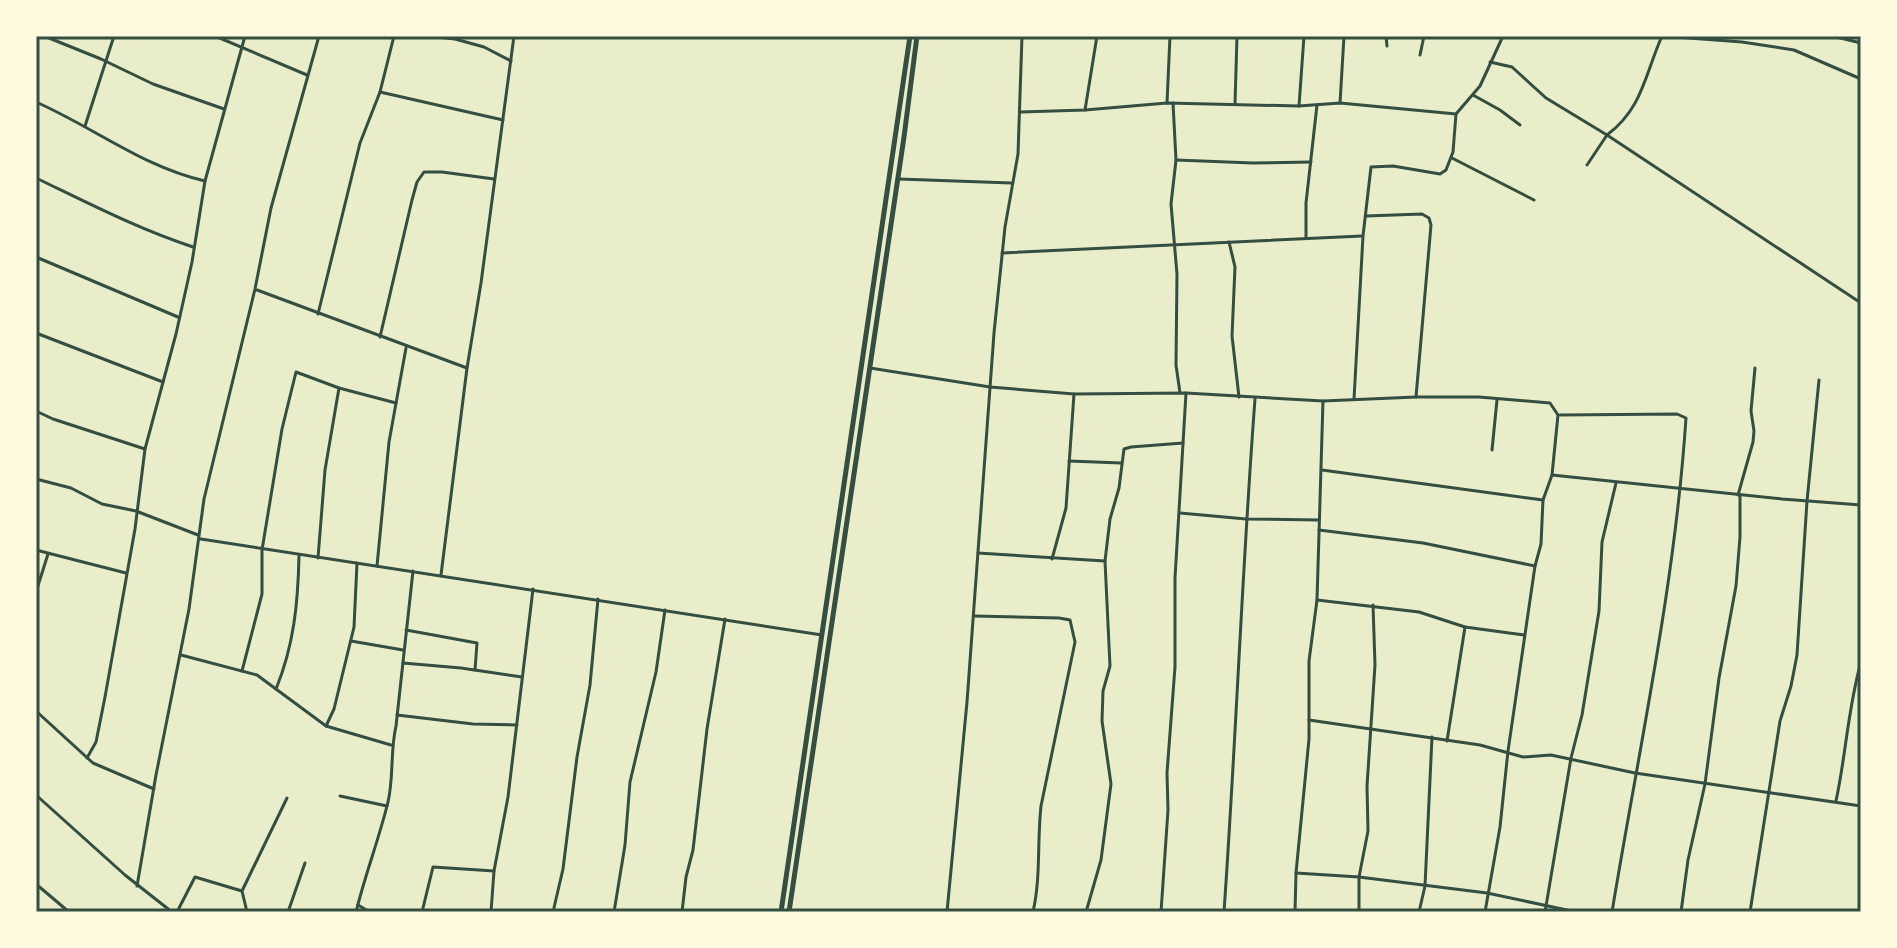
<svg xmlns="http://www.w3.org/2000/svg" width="1897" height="948" font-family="Poppins,sans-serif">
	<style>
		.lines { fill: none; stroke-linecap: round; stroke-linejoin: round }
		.minor { stroke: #344e41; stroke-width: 3 }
		.trunk { stroke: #344e41; stroke-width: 5 }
		.neatline { fill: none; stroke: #344e41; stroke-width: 3 }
	</style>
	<rect width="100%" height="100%" fill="#e9edc9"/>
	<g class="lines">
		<g class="minor">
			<polyline points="44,36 101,59 153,84 224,109"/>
			<polyline points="215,36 307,75"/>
			<polyline points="428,36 455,39 484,47 511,61"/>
			<polyline points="1386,36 1387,46"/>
			<path d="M1662,36C1645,74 1643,108 1607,135L1861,303"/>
			<polyline points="1662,36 1742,42 1794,50 1861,79"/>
			<polyline points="1832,36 1861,43"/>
			<polyline points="1420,55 1424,36"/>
			<polyline points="1490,62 1512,67 1546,98 1607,135 1587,165"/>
			<polyline points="380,92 503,120"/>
			<polyline points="1473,95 1500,110 1520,125"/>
			<path d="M36,102C93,127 143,167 205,181"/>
			<polyline points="1167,103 1170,36"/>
			<polyline points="1173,103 1176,160 1171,204 1177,274 1176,365 1180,393"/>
			<polyline points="1340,103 1344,36"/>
			<polyline points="1235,104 1237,36"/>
			<polyline points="1299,106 1304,36"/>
			<polyline points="1085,110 1097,36"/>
			<polyline points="1021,112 1085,110 1167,103 1299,106 1340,103 1456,114"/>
			<polyline points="85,126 114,36"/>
			<polyline points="1452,158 1534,200"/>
			<polyline points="1176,160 1253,163 1311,162"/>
			<path d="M36,178C88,203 138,229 193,247"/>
			<polyline points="899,179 1011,183"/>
			<polyline points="1366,216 1422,214 1429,218 1431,225 1416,397"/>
			<polyline points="1306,237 1306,203 1317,105"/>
			<polyline points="1229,242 1235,267 1232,336 1239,397"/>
			<polyline points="1002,253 1362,236"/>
			<polyline points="36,257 178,317"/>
			<polyline points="257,290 467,368"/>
			<polyline points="318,314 360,143 380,92 394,36"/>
			<polyline points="36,333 163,382"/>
			<polyline points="380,337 412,200 417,182 424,172 442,172 494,179"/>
			<polyline points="870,368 990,387 1074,394 1186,393 1323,401 1416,397 1479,397 1550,403 1558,415 1552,475 1543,500 1541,544 1535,566 1508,751 1500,827 1485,912"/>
			<polyline points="1354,399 1363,236 1371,167 1393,166 1440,174 1446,170 1453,152 1456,114 1480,86 1503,36"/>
			<polyline points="36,411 53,419 145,449"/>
			<path d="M1560,415L1677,414L1686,418C1675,585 1639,748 1612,912"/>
			<polyline points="1492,450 1497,400"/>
			<polyline points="1069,461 1121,463"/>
			<polyline points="1322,470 1543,500"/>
			<polyline points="1552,475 1782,499 1861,505"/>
			<polyline points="36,479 71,488 102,504 136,511 198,535"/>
			<polyline points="1738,495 1753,442 1754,431 1751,411 1755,368"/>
			<polyline points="1180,513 1246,519 1319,520"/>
			<polyline points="1319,530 1423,543 1535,566"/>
			<polyline points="201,539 822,635"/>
			<polyline points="36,550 126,573"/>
			<polyline points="978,553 1105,561"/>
			<polyline points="318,558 325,470 339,388"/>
			<polyline points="1052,559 1066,508 1074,394"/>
			<polyline points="377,566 389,442 406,348"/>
			<polyline points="441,575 467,368 481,283 514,36"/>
			<polyline points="36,592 48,554"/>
			<polyline points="1317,600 1419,612 1465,627 1524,635"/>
			<path d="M975,616L1059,618L1070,620L1075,642L1041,806C1037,842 1041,877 1033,912"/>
			<polyline points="406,630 477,643 475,670"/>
			<polyline points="351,641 403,650"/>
			<polyline points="181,655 257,675 326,726 391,745"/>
			<polyline points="403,663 461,668 522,677"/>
			<polyline points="242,671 262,594 262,550 282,429 296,372 339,388 396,403"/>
			<path d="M276,689C294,645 298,603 299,556"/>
			<polyline points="36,711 93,763 154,789"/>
			<polyline points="397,715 473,724 517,725"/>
			<polyline points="1309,720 1480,745 1523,757 1551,755 1635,773 1861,806"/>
			<polyline points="326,726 334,709 354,627 357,563"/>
			<polyline points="1447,741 1465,627"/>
			<polyline points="87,758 96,742 105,697 135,529 145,449 176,334 192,262 205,181 245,36"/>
			<polyline points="36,795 125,875 172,912"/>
			<polyline points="340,796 387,806"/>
			<path d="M1836,801C1846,755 1848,707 1861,662"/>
			<polyline points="1296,873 1359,877 1487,893 1576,912"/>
			<polyline points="36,884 69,912"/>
			<polyline points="137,886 156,775 189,609 204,499 255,289 271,208 319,36"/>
			<polyline points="358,905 370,912"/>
			<polyline points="177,912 195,877 242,891"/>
			<polyline points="247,912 242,891 287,798"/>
			<polyline points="288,912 305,863"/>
			<path d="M356,912C365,875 379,839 388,802C394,776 390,752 396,726L413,571"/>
			<polyline points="422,912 433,867 494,871"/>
			<polyline points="491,912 494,871 508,797 533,589"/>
			<polyline points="553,912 563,869 577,757 590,685 598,599"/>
			<polyline points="614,912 625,845 630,782 656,672 665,610"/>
			<polyline points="682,912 686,877 693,850 707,729 725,619"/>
			<polyline points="947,912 967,702 994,333 1005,227 1018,154 1022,36"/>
			<polyline points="1086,912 1101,860 1111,784 1102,721 1103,691 1110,666 1105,561 1110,519 1119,488 1124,449 1131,447 1183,443"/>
			<polyline points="1161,912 1168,810 1167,773 1175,667 1175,578 1186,393"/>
			<path d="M1224,912C1236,741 1242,570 1255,399"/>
			<polyline points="1295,912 1296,873 1309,739 1309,661 1317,600 1323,401"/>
			<polyline points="1359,912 1359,877 1368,831 1367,786 1375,665 1373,605"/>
			<polyline points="1419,912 1425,886 1432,737"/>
			<polyline points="1545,912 1571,758 1582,715 1599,611 1602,542 1616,483"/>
			<polyline points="1681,912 1688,860 1705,784 1719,678 1736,586 1740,537 1740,495"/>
			<polyline points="1750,912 1780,721 1791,686 1797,655 1807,501 1819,380"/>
		</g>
		<g class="trunk">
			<polyline points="781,912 910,36"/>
			<polyline points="789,912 904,137 917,36"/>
		</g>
	</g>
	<rect width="1897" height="948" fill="none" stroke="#fefae0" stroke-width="76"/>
	<rect x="38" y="38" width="1821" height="872" class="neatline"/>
</svg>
